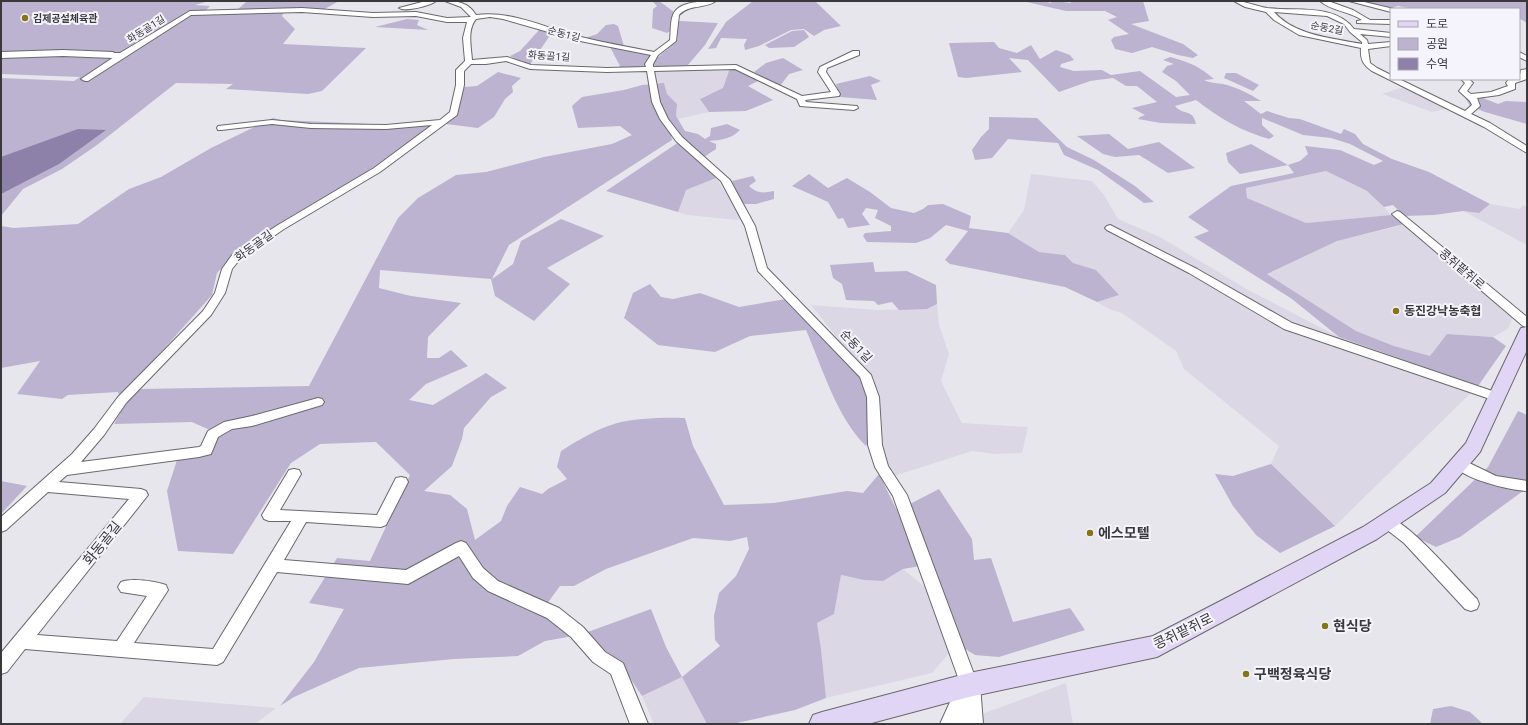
<svg xmlns="http://www.w3.org/2000/svg" width="1528" height="725" font-family="Roboto,'Noto Sans KR',sans-serif">
	<style>
		.built { fill: #dbd7e5 }
		.green { fill: #bbb3cf }
		.water { fill: #8d81aa }
		.lines { fill: none; stroke-linecap: round; stroke-linejoin: round }
		.minor-casing { stroke: #6a686e; stroke-width: 2 }
		.tertiary-casing { stroke: #6a686e; stroke-width: 2 }
		.secondary-casing { stroke: #6a686e; stroke-width: 2 }
		.minor { fill: #fff; fill-rule: evenodd }
		.tertiary { fill: #fff; fill-rule: evenodd }
		.secondary { fill: #e0d5f4; fill-rule: evenodd }
		.poi-dot { fill: #867518; stroke: #f5f3fb; stroke-width: 1.5 }
		.labels { text-anchor: middle; dominant-baseline: central; stroke-width: 4; stroke-linejoin: round; paint-order: stroke }
		.far-poi-label { font-size: 10px; font-weight: bold; fill: #39383b; stroke: #f5f3fb; text-anchor: start }
		.far-street-label { font-size: 10px; fill: #39383b; stroke: #f5f3fb }
		.street-label { font-size: 12px; fill: #39383b; stroke: #f5f3fb }
		.poi-label { font-size: 12px; font-weight: bold; fill: #39383b; stroke: #f5f3fb; text-anchor: start }
		.near-poi-label { font-size: 14px; font-weight: bold; fill: #39383b; stroke: #f5f3fb; text-anchor: start }
		.near-street-label { font-size: 14px; fill: #39383b; stroke: #f5f3fb }
	</style>
	<rect width="100%" height="100%" fill="#e8e6ed"/>
	<g class="built">
		<polygon points="730,68 723,88 701,98 709,112 678,119 676,116 677,104 667,94 664,83 658,84 654,70"/>
		<polygon points="1403,87 1420,94 1450,108 1432,112 1382,94"/>
		<polygon points="1326,171 1374,195 1391,215 1306,223 1247,198 1246,188"/>
		<polygon points="1031,174 1092,181 1104,195 1118,219 1160,237 1250,291 1339,337 1478,386 1335,526 1271,464 1279,446 1184,369 1176,351 1122,313 1109,309 1097,302 1119,295 1096,270 1073,263 1065,255 1039,252 1008,233 1024,210"/>
		<polygon points="716,178 742,219 737,220 687,215 678,212 685,190"/>
		<polygon points="1490,204 1520,209 1523,205 1527,207 1527,245 1463,211 1479,213"/>
		<polygon points="1414,222 1516,309 1508,329 1493,337 1447,334 1430,356 1394,346 1356,331 1267,274 1337,241"/>
		<polygon points="937,304 939,325 949,354 941,381 962,423 1028,427 1022,453 995,454 972,451 894,476 880,452 873,383 811,305 877,310 927,309"/>
		<polygon points="903,569 925,587 950,652 932,673 826,698 821,649 817,623 834,614 841,575 864,580 883,581"/>
		<polygon points="682,677 707,724 654,724 642,696"/>
		<polygon points="1066,683 1073,724 981,724 979,715"/>
		<polygon points="144,697 276,708 255,724 120,724"/>
	</g>
	<g class="green">
		<polygon points="1,1 209,1 195,5 210,6 206,10 237,10 246,2 244,1 339,1 323,10 285,9 282,16 295,29 283,44 366,48 322,91 308,94 226,89 233,84 176,83 97,145 62,169 23,189 1,216 1,78 74,81 80,77 1,74"/>
		<polygon points="652,1 659,1 674,12 670,31 667,33 652,28 653,9 657,6"/>
		<polygon points="753,1 815,1 841,26 824,30 814,36 804,29 791,30 759,46 745,50 744,45 747,39 721,38 716,48 708,49 726,22"/>
		<polygon points="1022,1 1046,1 1050,3 1054,1 1071,3 1070,1 1143,1 1149,21 1131,24 1183,44 1198,55 1193,58 1178,55 1152,47 1132,53 1115,49 1111,40 1114,37 1129,34 1108,20 1117,17 1105,11 1066,11"/>
		<polygon points="1355,1 1527,1 1527,23 1519,18 1519,9 1413,9 1398,6 1389,9"/>
		<polygon points="407,19 419,20 417,25 428,30 375,27"/>
		<polygon points="680,21 718,23 705,45 687,66 658,67 653,65 656,59 677,41 678,22"/>
		<polygon points="614,24 618,26 624,46 585,38 597,34 606,25"/>
		<polygon points="540,29 551,34 529,66 510,56 520,51"/>
		<polygon points="804,30 809,37 794,47 769,48 765,45 792,31"/>
		<path d="M994,42L999,48L1017,53L1031,45L1040,59L1056,50L1070,55L1074,60L1061,64L1060,67L1074,71L1102,70L1111,75L1140,71L1176,97L1190,95L1176,81L1162,72L1167,66L1174,64L1163,60L1170,57C1191,63 1197,65 1214,79L1204,80C1210,83 1216,83 1223,84C1236,87 1250,94 1261,101H1244L1261,114L1267,111L1289,118L1300,119L1341,134L1344,129L1355,134L1363,144L1392,159L1429,172L1490,204L1479,213L1463,211L1434,215L1404,216L1393,205L1384,207L1367,191L1326,171L1246,188L1247,198L1306,223L1391,215L1404,224L1337,241L1267,274L1356,331L1394,346L1430,356L1447,334L1493,337L1506,346L1478,386L1339,337L1292,299L1194,237L1209,231L1188,217L1231,186L1294,173L1288,165L1240,174L1228,162L1226,153L1251,144L1288,165L1300,161L1308,154L1305,146L1340,150L1374,165L1383,161L1350,144L1331,138L1303,135L1262,118V125L1274,136L1269,139C1241,131 1219,118 1196,100L1175,106C1183,116 1193,108 1196,124L1161,123L1138,119L1140,117L1145,115L1132,108L1157,102L1137,86H1126L1113,78L1090,81L1059,92L1028,60L1009,58L1022,72L966,78L958,77L949,43Z"/>
		<polygon points="610,47 651,55 645,67 618,68 620,66"/>
		<polygon points="783,58 803,70 789,74 780,86 754,72 766,63"/>
		<polygon points="730,68 734,68 760,80 748,86 773,100 746,111 709,112 700,99 723,88"/>
		<polygon points="498,72 521,78 512,86 513,92 505,99 494,117 478,128 446,124 458,111 464,87 477,86"/>
		<polygon points="1226,73 1236,73 1259,85 1253,91 1224,78"/>
		<polygon points="870,76 881,81 871,85 877,100 840,97 836,84"/>
		<path d="M664,83L667,94L677,104L676,116L685,131L698,134L705,139L710,136L711,128L727,124L740,130C731,139 721,140 709,141L716,144V149L704,157L678,133L671,134L672,140L509,245L492,279L513,264L521,241L561,219L604,236L547,268L570,284L534,321L495,296L491,279L380,270L379,288L411,296L461,303L428,337L427,358H439L451,350L468,366L426,384L409,400L433,405L486,373L507,388L491,397L464,428L462,439L452,466L424,491L450,495L467,509L475,540L501,521L507,506L520,487L542,494L548,489L567,479L557,467L561,451C578,440 597,429 617,423C634,418 667,417 685,418L693,446L724,505L774,503L847,491L863,493L879,474L910,537L920,566L903,569L883,581L864,580L841,575L834,614L817,623L821,649L826,698L795,710L732,724H707L682,677L642,696L622,666L585,633L651,609L666,647L682,677L720,646L715,640L714,616L719,593L736,576L749,549L747,537L730,541L693,538L606,569L574,586H560L546,605L573,636L545,641L518,656L454,659L359,668L294,697L280,706L314,662L344,609L309,603L337,558L370,561L410,475L376,442L320,444L291,463L233,554L178,551L167,491L177,460L208,452L212,431L192,422L114,424L124,406L140,389L309,386L398,218L418,198L456,175L486,172L544,157L612,144L632,135L620,126L578,128L572,106L582,97L624,90L642,85Z"/>
		<polygon points="1464,96 1483,98 1498,104 1506,101 1527,102 1527,124 1485,112 1470,106"/>
		<polygon points="989,117 1037,118 1067,147 1094,160 1135,186 1154,202 1144,203 1098,170 1064,155 1058,143 1008,139 992,158 975,160 972,150 981,137 989,129"/>
		<polygon points="273,118 281,120 391,125 439,120 364,174 232,257 217,273 212,295 120,398 118,392 68,395 62,399 17,394 40,361 1,368 1,226 14,228 78,224 129,189 161,177 211,148"/>
		<polygon points="1109,134 1128,149 1159,142 1195,168 1168,173 1139,155 1115,157 1103,154 1077,136"/>
		<polygon points="679,142 716,178 686,190 678,212 606,191"/>
		<polygon points="809,174 828,188 847,178 870,192 891,208 914,213 923,209 928,205 943,204 971,216 969,228 1008,233 1039,252 1065,255 1073,263 1096,270 1119,295 1097,302 1065,287 950,264 945,260 968,231 946,225 930,238 916,243 867,242 863,236 865,233 891,231 891,226 875,218 878,210 866,208 862,214 870,225 848,228 843,218 838,219 828,202 792,186"/>
		<path d="M753,176L756,181L749,186C758,194 763,193 774,191V199L756,204H744L735,189L732,181Z"/>
		<polygon points="873,262 875,272 907,271 936,285 937,304 927,309 899,310 892,302 878,305 874,301 846,300 842,284 833,278 830,265"/>
		<path d="M650,284L661,297L673,299L700,293L739,307L786,299L862,376L870,397L871,436L866,446C837,418 822,367 806,330L750,336L715,352L658,345L624,318L633,293Z"/>
		<polygon points="1518,411 1527,415 1527,491 1523,491 1460,537 1436,547 1415,537 1488,467"/>
		<polygon points="1271,464 1335,526 1280,553 1256,535 1233,506 1215,474 1233,476"/>
		<polygon points="1,481 27,486 1,514"/>
		<polygon points="939,489 972,539 974,560 991,558 1013,622 1070,608 1085,630 999,657 975,655 960,646 910,504"/>
		<polygon points="1451,706 1470,712 1483,724 1430,724 1433,709"/>
	</g>
	<polygon class="water" points="78,129 106,130 59,164 1,194 1,157"/>
	<g class="lines">
		<g class="minor-casing">
			<g id="minor">
				<path d="M426,1H436C430,6 405,12 399,8Z"/>
				<path d="M445,1C458,1 469,3 476,15C512,10 547,29 581,37C605,43 630,47 654,52L670,40C671,33 670,22 673,15C678,1 704,1 716,1C705,9 689,4 679,15L676,41L658,55L653,64V67L736,65L802,96L831,92L818,72L820,67L853,51H859V55L827,68L826,72L840,94L839,96L805,100L806,102L857,106L858,108L854,110L800,106L797,99L735,69L654,71L660,102L668,119L682,137L730,180L755,226L767,268L871,375L879,397L882,445L888,466L907,495L978,685L975,691L969,693L963,691L893,496L875,467L868,445L867,397L860,377L758,271L745,226L721,181L676,141L660,119L652,102L647,71L607,72L530,69L506,61L486,64H471L464,71V85L457,115L380,172L284,229L240,259L232,269L225,293L211,315L126,403L104,435L81,462L199,447L201,446L208,431L224,422L252,416L318,398L322,399L324,402L322,405L252,426L232,429L218,437L211,454L199,457L67,475L59,482L141,489L146,491L148,495L37,635L117,641L147,596L121,592L118,587L121,582C132,578 154,581 166,585L168,590L134,643L213,649L291,521H269L264,519L262,515L289,470L294,469L299,470L301,474L280,510L377,515L396,478L401,477L406,478L408,482L386,525L381,527L306,522L284,560L406,570L456,543L461,541L466,543L483,568L498,581L559,608L583,627L605,652L623,663L648,724H630L611,674L593,662L571,637L547,618L488,591L473,578L459,556L408,584L277,572L223,662L217,665L25,649L7,672L1,674V653L129,499L48,492L6,530L1,532V517L72,454L94,429L118,397L203,311L215,293L222,269L232,255L278,225L374,168L432,125L386,129L311,128L272,124L221,130H218L217,128L218,126L272,120L311,124L386,125L440,120L450,112L456,85V70L465,61L463,38L467,22H447L416,16L373,17L302,12L191,15L88,81H85L81,79L114,57H110V53H120L190,11L302,8L373,13L416,12L447,18L471,17L461,7ZM490,17L503,19L580,41L651,55L645,64L646,67L607,68L531,65L507,57L472,60C471,46 467,30 476,19Z"/>
				<path d="M1234,1C1245,1 1256,6 1267,8C1296,12 1334,3 1354,29L1391,33V37L1360,34L1367,40L1368,44L1391,42V46L1368,49L1370,63L1377,68L1391,75V79H1399L1465,111L1472,105L1470,101L1459,91L1465,83L1461,79H1469L1473,83L1467,91L1471,94L1491,92L1508,86L1506,83L1509,79H1519L1521,70L1527,69V79L1515,83V89L1499,95L1477,98L1480,106L1471,114L1490,123L1527,146V153L1484,127L1372,71C1363,65 1360,59 1361,48L1299,35L1274,20L1266,12L1245,7ZM1274,12L1327,16L1344,24L1350,32L1362,42V44C1332,38 1295,36 1274,12Z"/>
				<path d="M1320,1H1328L1353,10L1370,20H1391V24L1357,23V21L1362,20C1349,11 1331,11 1320,1Z"/>
				<polygon points="1349,1 1360,1 1394,9 1391,9 1391,12"/>
				<polygon points="1519,52 1527,56 1527,61 1519,57"/>
				<polygon points="1397,211 1400,212 1527,317 1527,327 1523,326 1394,216 1392,214"/>
				<polygon points="1110,225 1197,269 1292,323 1501,394 1503,397 1501,400 1497,401 1493,400 1284,329 1189,273 1107,230 1105,228 1107,226"/>
				<path d="M1459,458L1496,476L1527,481V491C1509,490 1461,479 1452,463L1454,459Z"/>
				<path d="M1387,516C1411,524 1457,579 1477,599L1479,604L1477,609L1471,611L1465,609L1404,543L1382,526L1380,522L1382,518Z"/>
			</g>
		</g>
		<g class="tertiary-casing">
			<g id="tertiary">
				<polygon points="63,50 113,52 117,55 113,58 63,56 1,58 1,52"/>
				<polygon points="969,675 977,678 980,685 983,724 940,724 961,678"/>
			</g>
		</g>
		<g class="secondary-casing">
			<polygon id="secondary" points="1527,327 1527,350 1480,452 1445,493 1377,539 1157,657 969,697 868,724 809,724 813,715 822,712 969,673 1153,636 1363,527 1431,483 1466,443 1519,332 1521,328"/>
		</g>
		<use href="#minor" class="minor"/>
		<use href="#tertiary" class="tertiary"/>
		<use href="#secondary" class="secondary"/>
	</g>
	<g class="poi-dot">
		<circle cx="25" cy="18" r="4"/>
		<circle cx="1396" cy="311" r="4"/>
		<circle cx="1090" cy="533" r="4"/>
		<circle cx="1325" cy="626" r="4"/>
		<circle cx="1246" cy="674" r="4"/>
	</g>
	<g class="labels">
		<g class="far-poi-label">
			<text x="33" y="18">김제공설체육관</text>
		</g>
		<g class="far-street-label">
			<text transform="translate(1327 28) rotate(11)">순동2길</text>
			<text transform="translate(146 29) rotate(-32)">화동골1길</text>
			<text transform="translate(564 34) rotate(15)">순동1길</text>
			<text transform="translate(549 56) rotate(4)">화동골1길</text>
		</g>
		<g class="street-label">
			<text transform="translate(254 246) rotate(-36)">화동골길</text>
			<text transform="translate(1462 269) rotate(40)">콩쥐팥쥐로</text>
			<text transform="translate(856 346) rotate(47)">순동1길</text>
		</g>
		<g class="poi-label">
			<text x="1404" y="311">동진강낙농축협</text>
		</g>
		<g class="near-poi-label">
			<text x="1098" y="533">에스모텔</text>
			<text x="1333" y="626">현식당</text>
			<text x="1254" y="674">구백정육식당</text>
		</g>
		<g class="near-street-label">
			<text transform="translate(102 543) rotate(-51)">화동골길</text>
			<text transform="translate(1183 631) rotate(-26)">콩쥐팥쥐로</text>
		</g>
	</g>
	<rect width="1528" height="725" fill="none" stroke="#39383b" stroke-width="4"/>
	<rect x="1390" y="8" width="130" height="72" fill="#f5f3fb" stroke="#aaa8ae"/>
	<rect x="1398" y="21" width="20" height="6" fill="#e0d5f4" stroke="#aaa8ae"/>
	<text x="1426" y="28" font-size="12" fill="#39383b">도로</text>
	<rect x="1398" y="38" width="20" height="12" fill="#bbb3cf" stroke="#aaa8ae"/>
	<text x="1426" y="48" font-size="12" fill="#39383b">공원</text>
	<rect x="1398" y="58" width="20" height="12" fill="#8d81aa" stroke="#aaa8ae"/>
	<text x="1426" y="68" font-size="12" fill="#39383b">수역</text>
</svg>
